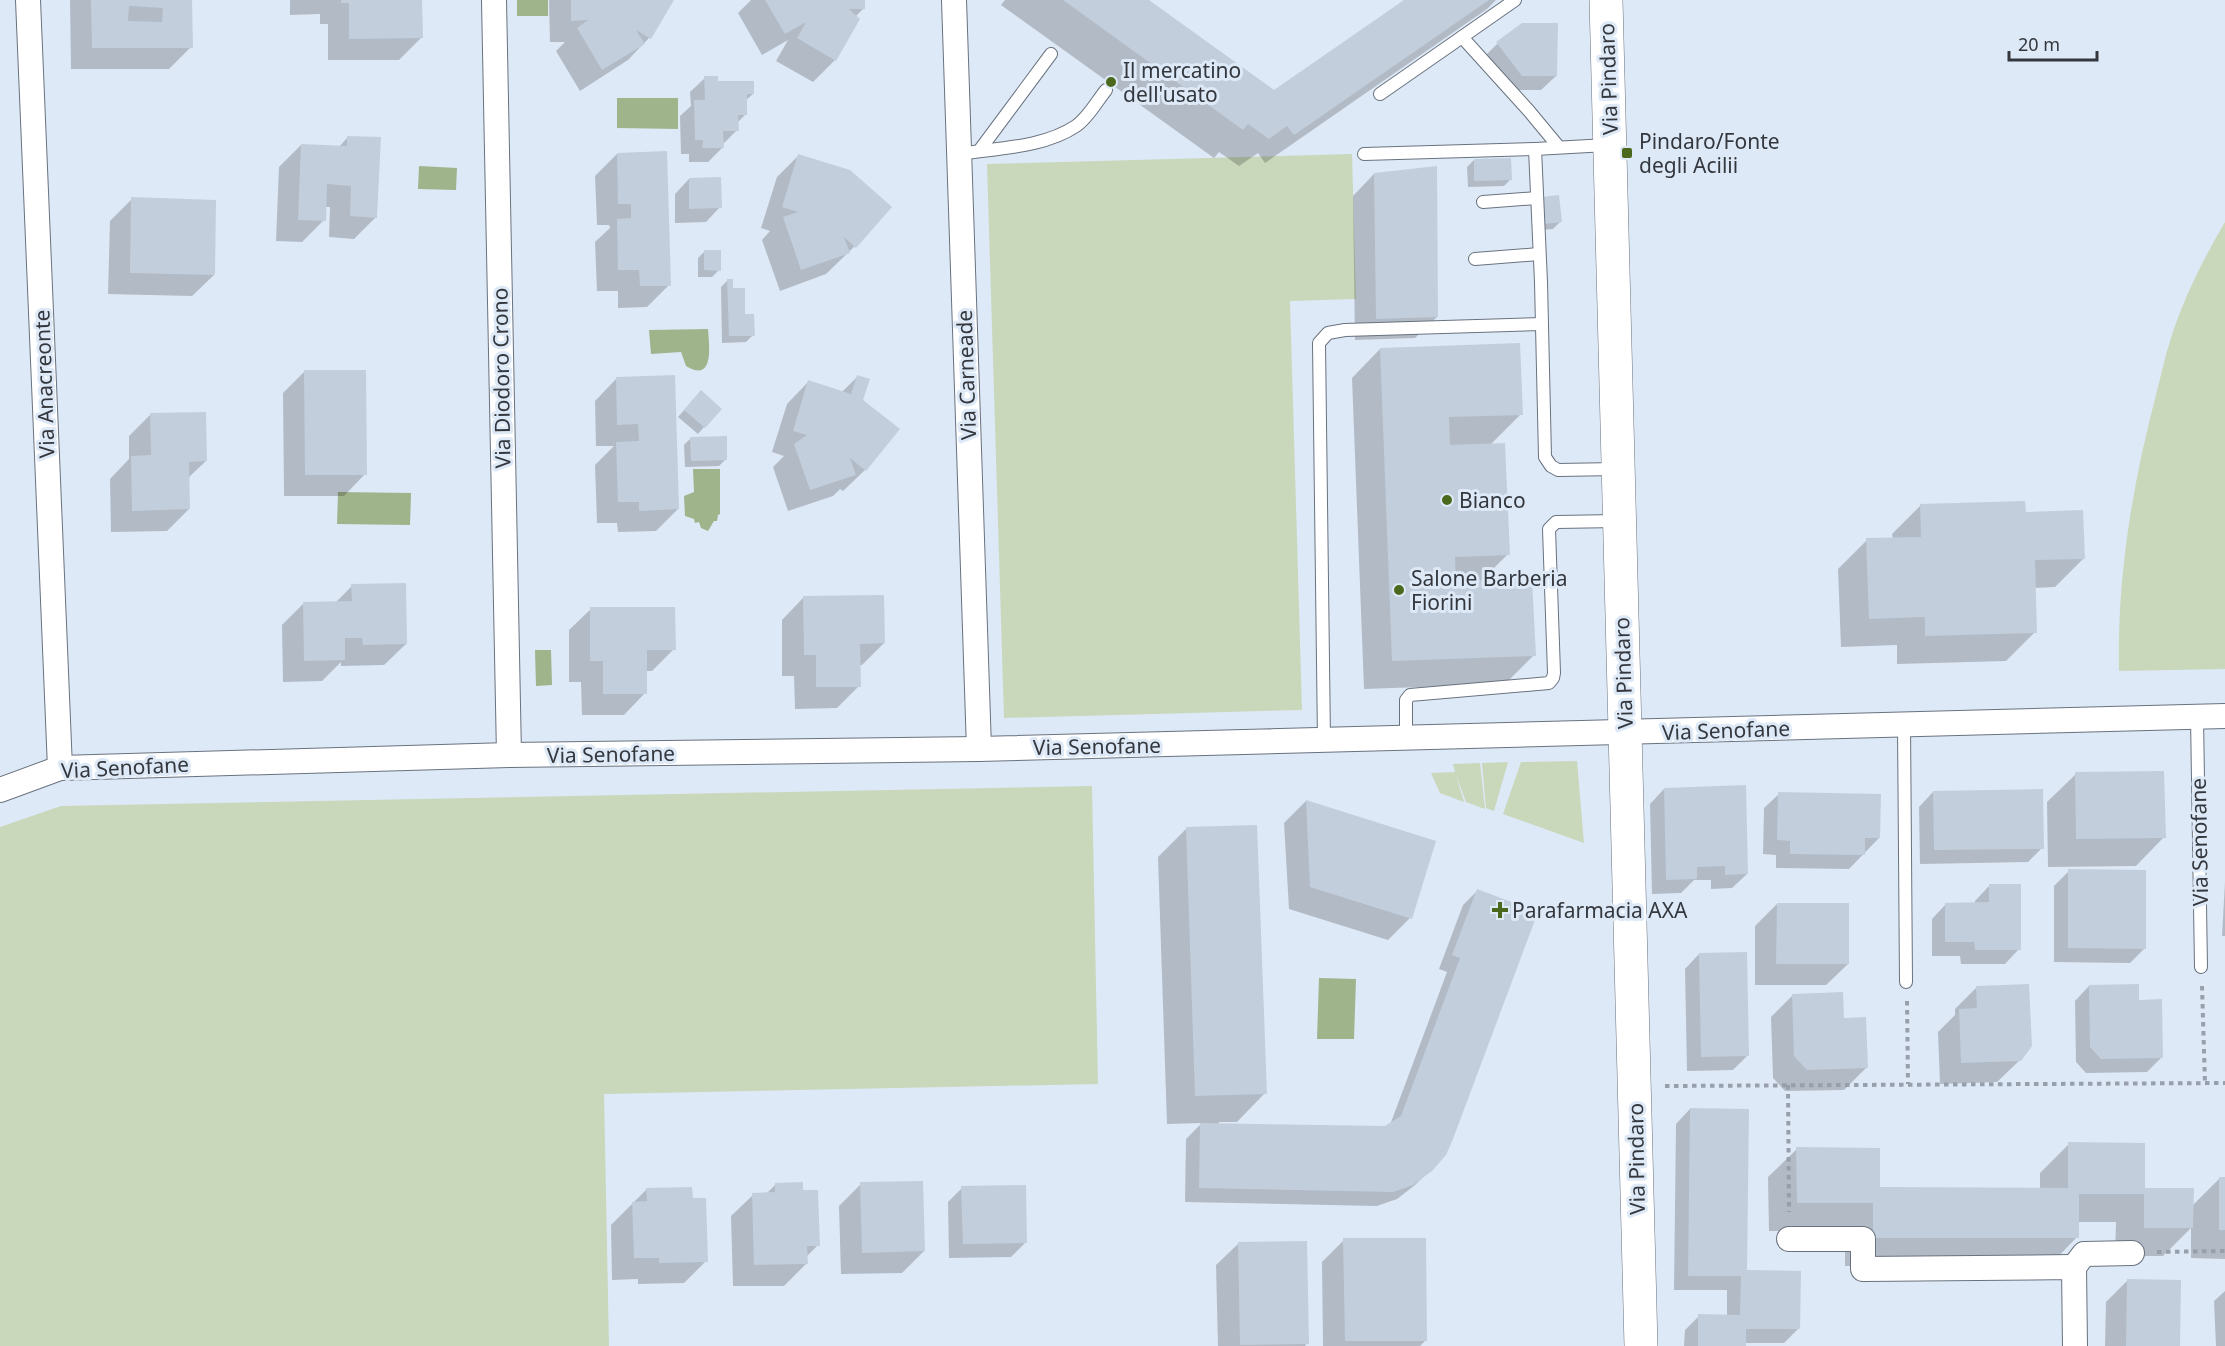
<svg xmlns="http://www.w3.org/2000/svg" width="2225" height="1346" font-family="'Noto Sans',sans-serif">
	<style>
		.green { fill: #c9d7bb }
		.water { fill: #a0b48b }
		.shadow { fill: #0003 }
		.building { fill: #c3cedc; fill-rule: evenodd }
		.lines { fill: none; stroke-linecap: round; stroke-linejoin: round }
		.lane-casing { stroke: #69727f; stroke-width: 14 }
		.street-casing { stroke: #69727f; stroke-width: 26 }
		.secondary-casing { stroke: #69727f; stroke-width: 34 }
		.path { stroke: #979faa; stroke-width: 4; stroke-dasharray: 4.5 4.5; stroke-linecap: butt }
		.lane { stroke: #fff; stroke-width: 12 }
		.street { stroke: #fff; stroke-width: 24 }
		.secondary { stroke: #fff; stroke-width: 33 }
		.poi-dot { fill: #4b691d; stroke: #dee9f7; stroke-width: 2 }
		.labels { text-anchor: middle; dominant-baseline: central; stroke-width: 6; stroke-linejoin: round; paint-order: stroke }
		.poi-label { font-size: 21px; fill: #34383e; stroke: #dee9f7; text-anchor: start }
		.street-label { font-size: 21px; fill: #34383e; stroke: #dee9f7 }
	</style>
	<rect width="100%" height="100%" fill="#dee9f7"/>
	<g class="green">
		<polygon points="1352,154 1356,299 1290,301 1302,710 1004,718 987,164"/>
		<path d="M2225,222V669L2119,671C2117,578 2132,486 2156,395C2161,376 2165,356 2171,338C2184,297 2204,258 2225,222Z"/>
		<polygon points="1577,761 1584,843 1503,814 1521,762"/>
		<polygon points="1508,762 1494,811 1486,808 1482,763"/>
		<polygon points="1480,763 1485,809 1466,802 1456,775 1464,802 1440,793 1431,773 1455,772 1453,764"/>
		<polygon points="1092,786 1098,1084 604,1094 609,1346 0,1346 0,827 61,806"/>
	</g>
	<g class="water">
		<rect x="517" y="0" width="31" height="16"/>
		<polygon points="617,98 678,98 678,129 617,128"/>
		<polygon points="419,166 457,168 456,190 418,189"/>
		<path d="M708,329C709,344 715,384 686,366L681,352L651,354L649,330Z"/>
		<polygon points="693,469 720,469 720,514 718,515 717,521 714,521 708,531 701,528 699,522 695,523 694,519 685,516 684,496 694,492"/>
		<polygon points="338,492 411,493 410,525 337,524"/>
		<polygon points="535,650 551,650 552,685 536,686"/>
		<polygon points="1319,978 1356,979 1354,1039 1317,1039"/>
	</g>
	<g class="shadow">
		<polygon points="70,0 191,0 191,47 169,69 71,69"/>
		<polygon points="290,0 421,0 421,38 399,60 328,60 328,24 320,24 320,14 290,15"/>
		<polygon points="549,0 672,0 649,38 628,60 580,91 556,51 565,42 550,42"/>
		<polygon points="751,0 864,0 863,9 855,17 835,60 813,82 776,61 788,40 762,55 738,13"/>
		<polygon points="1005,0 1146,0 1274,92 1407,0 1496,0 1487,9 1265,163 1258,153 1239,166 1219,152 1214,158 1001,5"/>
		<polygon points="1497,44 1556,76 1541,90 1508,90 1483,58"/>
		<polygon points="705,78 753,94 745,101 745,115 737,123 737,130 722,145 722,148 708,162 689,162 689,154 681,154 680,116 691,106 690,92"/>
		<polygon points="348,137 376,217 354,239 329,237 330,207 325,207 324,220 302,242 276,241 279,167 301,145 339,147"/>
		<polygon points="617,154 669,285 647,307 618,308 618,291 597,291 595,242 610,228 609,225 597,225 595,176"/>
		<polygon points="799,155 855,246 826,274 780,291 762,240 770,231 761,228 777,177"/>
		<polygon points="1474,160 1511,179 1504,186 1468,187 1467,167"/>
		<polygon points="1374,174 1437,317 1415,338 1355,340 1353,196"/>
		<polygon points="689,179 720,207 706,222 675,223 675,194"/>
		<polygon points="1558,197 1560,222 1553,229 1538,230"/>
		<polygon points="132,199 214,275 192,296 108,294 110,221"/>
		<polygon points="705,251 719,270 712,277 698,277 698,258"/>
		<polygon points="728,280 753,335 746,342 722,343 721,287"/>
		<polygon points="1380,349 1521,414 1490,445 1508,554 1480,582 1534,655 1505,684 1364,689 1352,378"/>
		<polygon points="305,371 365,474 344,496 284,496 283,393"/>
		<polygon points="858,376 861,400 865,470 843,491 840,489 833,496 788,511 773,467 784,456 772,452 787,404 808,382 841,393"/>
		<polygon points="674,377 678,509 656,531 618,532 617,523 597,523 595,465 614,446 596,446 595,401 616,379"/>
		<polygon points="694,399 704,427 698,434 678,417"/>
		<polygon points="151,414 206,461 188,478 189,509 167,531 111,532 110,479 129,459 129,436"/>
		<polygon points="691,438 726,459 719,466 685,467 684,445"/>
		<polygon points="1921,505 2025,514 2083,559 2055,587 2034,588 2035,632 2006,661 1897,664 1897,645 1841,647 1838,569 1867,540 1893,539 1892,534"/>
		<polygon points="352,586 406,644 384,665 341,666 341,662 322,681 283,682 282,625 304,603 335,603"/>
		<polygon points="803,598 884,643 862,665 859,665 859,686 837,708 795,709 794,676 782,676 782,620"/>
		<polygon points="591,609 674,649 652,671 645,671 645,693 624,715 582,715 581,682 569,682 569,630"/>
		<polygon points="2076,774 2164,837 2136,866 2048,867 2047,802"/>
		<polygon points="1664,789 1747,874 1732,888 1711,889 1711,880 1694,880 1681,893 1652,894 1650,804"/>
		<polygon points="1933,792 2042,848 2028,862 1920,864 1919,807"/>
		<polygon points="1779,794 1879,838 1849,869 1776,868 1776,855 1763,854 1764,808"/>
		<polygon points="1306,801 1434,842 1410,918 1388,940 1289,909 1284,823"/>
		<polygon points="1186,829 1265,1093 1237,1122 1219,1122 1219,1125 1386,1128 1390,1125 1447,972 1439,969 1463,905 1477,891 1430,1170 1415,1185 1397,1199 1377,1206 1185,1202 1186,1139 1202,1123 1167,1124 1158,857"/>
		<polygon points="2069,871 2145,948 2130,963 2054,962 2054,886"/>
		<polygon points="2225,882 2225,936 2222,936"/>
		<polygon points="1989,886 2019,949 2005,964 1961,964 1960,956 1932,956 1932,919 1946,904 1975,904 1975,901"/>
		<polygon points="1777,904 1848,964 1826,985 1755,985 1755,926"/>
		<polygon points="1699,954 1748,1055 1733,1070 1687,1071 1685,969"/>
		<polygon points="2089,986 2138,1001 2162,1057 2147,1072 2086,1073 2076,1062 2075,1001"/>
		<polygon points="1977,987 2020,1060 1997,1082 1940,1084 1938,1032 1955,1015 1955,1009"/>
		<polygon points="1793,995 1843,1019 1866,1068 1844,1090 1785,1091 1773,1078 1771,1017"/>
		<polygon points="1690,1109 1745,1272 1799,1328 1784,1343 1744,1343 1744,1346 1684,1346 1685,1330 1699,1316 1727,1316 1727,1290 1674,1290 1676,1124"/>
		<polygon points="2069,1144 2144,1189 2192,1206 2220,1178 2225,1178 2225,1259 2191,1258 2191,1228 2163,1256 2115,1256 2116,1222 2077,1222 2077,1237 2049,1266 1845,1266 1845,1231 1769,1231 1768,1177 1797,1149 1879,1189 2040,1189 2040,1173"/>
		<polygon points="861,1184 924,1251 902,1273 841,1274 839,1206"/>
		<polygon points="775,1185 818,1245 806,1257 806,1264 784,1286 733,1286 731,1216 753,1195 766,1194"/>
		<polygon points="962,1188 1025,1243 1011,1257 949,1258 948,1202"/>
		<polygon points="647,1189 706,1261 684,1283 638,1284 638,1279 612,1280 611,1225"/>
		<polygon points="1344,1240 1426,1340 1420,1346 1323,1346 1322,1262"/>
		<polygon points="1238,1244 1307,1343 1305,1346 1218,1346 1216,1265"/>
		<polygon points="2128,1280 2178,1346 2105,1346 2106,1302"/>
		<polygon points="2225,1291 2225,1346 2216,1346 2214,1301"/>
	</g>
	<g class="building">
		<path d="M91,0H192L193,48H92ZM129,6L163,8L162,22L128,21Z"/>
		<polygon points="341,0 422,0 423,38 349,39 349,3 341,3"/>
		<polygon points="571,0 674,0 651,39 636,30 645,44 602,70 577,28 588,20 571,21"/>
		<polygon points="765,0 865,0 865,9 849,9 860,19 836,61 797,38 806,22 785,34"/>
		<polygon points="1063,0 1149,0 1274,90 1404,0 1489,0 1294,135 1287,126 1269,139 1248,124 1243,130"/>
		<polygon points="1522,23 1558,23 1557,76 1522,76 1496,42"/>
		<polygon points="704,76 718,76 718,81 754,81 754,94 747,94 747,115 738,115 739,131 723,131 724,148 702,148 703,140 695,140 694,100 705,100"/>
		<polygon points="347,136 381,137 377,218 350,216 351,186 327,184 326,221 298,220 301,144 347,146"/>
		<polygon points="667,151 671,286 640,286 639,270 618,270 617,219 631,218 631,204 618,204 617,153"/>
		<polygon points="798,154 850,170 892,207 856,248 844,237 850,253 801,270 783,217 798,212 782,207"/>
		<polygon points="1511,158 1512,180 1474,181 1474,159"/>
		<polygon points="1437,166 1438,317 1376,319 1374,173"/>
		<polygon points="721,177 722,208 689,209 689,178"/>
		<polygon points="1559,195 1562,222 1544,224 1542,197"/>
		<polygon points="131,197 216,200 215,275 130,273"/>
		<polygon points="704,250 721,250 721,271 704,270"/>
		<polygon points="727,279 733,279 733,288 745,288 745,314 754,314 755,336 729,336"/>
		<polygon points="1520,343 1523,415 1449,417 1450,445 1505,443 1510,555 1455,557 1456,581 1532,579 1536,656 1392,661 1380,348"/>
		<polygon points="304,370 366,370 367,475 305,475"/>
		<polygon points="675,375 679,509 639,511 639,502 618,502 616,442 639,441 638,424 617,425 616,377"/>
		<polygon points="857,375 870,379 863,400 900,429 866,471 850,458 856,475 810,490 794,444 807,435 793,431 808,380 851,394"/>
		<polygon points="701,390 722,409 705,428 684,410"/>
		<polygon points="206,412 207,461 189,462 190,509 132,511 131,456 151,455 150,413"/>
		<polygon points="727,436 727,460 691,461 690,437"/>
		<polygon points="2025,501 2026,512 2083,510 2085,559 2035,560 2037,633 1925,636 1925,617 1869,619 1866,538 1921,537 1920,504"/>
		<polygon points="406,583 407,644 363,645 362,638 345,638 345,660 304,661 303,602 352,601 351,584"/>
		<polygon points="884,595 885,643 860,644 861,687 816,687 816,655 804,655 803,596"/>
		<polygon points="590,607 675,607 676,650 647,650 647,694 603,694 603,661 590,661"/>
		<polygon points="2164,771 2166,838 2076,839 2075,772"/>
		<polygon points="1746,785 1748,874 1725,875 1725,866 1697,867 1697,879 1666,880 1664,788"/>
		<polygon points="2043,789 2044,849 1934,850 1933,791"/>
		<polygon points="1778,792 1881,794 1880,838 1865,838 1865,855 1790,854 1790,841 1777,840"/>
		<polygon points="1306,800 1436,841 1412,919 1310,887"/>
		<polygon points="1257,825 1267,1094 1195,1096 1186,827"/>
		<polygon points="2068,869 2146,870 2146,949 2068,948"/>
		<polygon points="1989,884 2021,884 2021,950 1975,950 1974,942 1945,942 1945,903 1989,902"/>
		<polygon points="1477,889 1538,912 1453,1139 1446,1155 1432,1171 1413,1185 1393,1192 1199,1188 1200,1123 1385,1126 1401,1116 1460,958 1452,955"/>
		<polygon points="1777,903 1849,903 1849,964 1776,964"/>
		<polygon points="1747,952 1749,1056 1701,1057 1699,953"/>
		<polygon points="2029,984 2032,1046 2021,1061 1961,1063 1959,1009 1977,1008 1976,986"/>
		<polygon points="2139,984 2139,1000 2162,999 2163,1058 2101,1059 2090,1047 2089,985"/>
		<polygon points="1843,992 1844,1018 1866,1017 1868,1068 1807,1070 1794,1056 1792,994"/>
		<polygon points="1690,1108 1749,1109 1747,1270 1801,1271 1800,1329 1746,1329 1746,1346 1698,1346 1698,1314 1740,1315 1741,1276 1688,1276"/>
		<polygon points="2068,1142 2145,1143 2145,1188 2194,1188 2193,1228 2144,1228 2144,1194 2079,1194 2079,1238 1873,1238 1873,1203 1797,1203 1796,1147 1880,1148 1880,1187 2068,1188"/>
		<rect x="2219" y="1177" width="6" height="53"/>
		<polygon points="923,1181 925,1251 862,1253 860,1182"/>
		<polygon points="803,1182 803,1190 818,1190 820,1246 807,1246 808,1264 754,1265 752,1193 775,1192 775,1183"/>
		<polygon points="1026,1185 1027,1243 963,1244 961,1186"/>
		<polygon points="692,1187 693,1198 706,1198 708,1262 659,1263 659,1258 634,1258 632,1202 647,1201 646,1188"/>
		<polygon points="1343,1238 1426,1238 1427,1341 1345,1341"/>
		<polygon points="1307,1241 1309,1344 1240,1345 1238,1242"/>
		<polygon points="2127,1279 2181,1280 2180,1346 2126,1346"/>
	</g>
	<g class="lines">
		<g class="lane-casing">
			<g id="lane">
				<polyline points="1462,37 1515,0"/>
				<polyline points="1380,94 1462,37 1529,111 1558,146"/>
				<polyline points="1607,145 1535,149 1541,282 1545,457 1551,466 1558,470 1617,469"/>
				<polyline points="979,151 1051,54"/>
				<path d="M959,154C997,148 1043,148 1076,126C1088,118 1097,101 1106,90"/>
				<polyline points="1364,154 1535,149"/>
				<polyline points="1483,202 1537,198"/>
				<polyline points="1475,259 1539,254"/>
				<polyline points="2197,717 2201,967"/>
				<polyline points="1904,724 1906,982"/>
				<polyline points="1406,739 1406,700 1410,695 1549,683 1553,678 1554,673 1549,529 1556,522 1618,521"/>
				<polyline points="1324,741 1319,343 1328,333 1345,330 1541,324"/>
			</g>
		</g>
		<g class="street-casing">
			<g id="street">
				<polyline points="28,0 60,768"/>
				<polyline points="494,0 509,755"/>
				<polyline points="954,0 979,749"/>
				<polyline points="0,790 60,768 509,755 979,749 2225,716"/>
				<polyline points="1789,1239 1863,1239 1863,1269 2074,1267 2075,1346"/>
				<polyline points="2074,1267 2084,1254 2132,1253"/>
			</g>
		</g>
		<g class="secondary-casing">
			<polyline id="secondary" points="1606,0 1641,1346"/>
		</g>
		<g class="path">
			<polyline points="2202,986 2205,1083"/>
			<polyline points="1907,1001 1908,1084"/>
			<polyline points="1788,1085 1789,1212"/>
			<polyline points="1665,1086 2225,1083"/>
			<polyline points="2157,1252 2225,1251"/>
		</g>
		<use href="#lane" class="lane"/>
		<use href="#street" class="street"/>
		<use href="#secondary" class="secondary"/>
	</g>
	<g class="poi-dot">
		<circle cx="1111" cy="82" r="6"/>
		<rect x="1621" y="147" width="12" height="12" rx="3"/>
		<circle cx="1447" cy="500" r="6"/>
		<circle cx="1399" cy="590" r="6"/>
		<path d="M1497 901h6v6h6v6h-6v6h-6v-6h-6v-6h6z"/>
	</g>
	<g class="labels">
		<g class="poi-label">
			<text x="1123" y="70">Il mercatino<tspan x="1123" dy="24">dell'usato</tspan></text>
			<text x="1639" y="141">Pindaro/Fonte<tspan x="1639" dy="24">degli Acilii</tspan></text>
			<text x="1459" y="500">Bianco</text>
			<text x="1411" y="578">Salone Barberia<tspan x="1411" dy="24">Fiorini</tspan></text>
			<text x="1512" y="910">Parafarmacia AXA</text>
		</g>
		<g class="street-label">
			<text transform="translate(1608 79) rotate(-92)">Via Pindaro</text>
			<text transform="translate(966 375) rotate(-92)">Via Carneade</text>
			<text transform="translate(501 378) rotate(-91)">Via Diodoro Crono</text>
			<text transform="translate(44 384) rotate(-92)">Via Anacreonte</text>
			<text transform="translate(1623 673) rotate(-92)">Via Pindaro</text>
			<text transform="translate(1726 730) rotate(-2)">Via Senofane</text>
			<text transform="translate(1097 746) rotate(-1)">Via Senofane</text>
			<text transform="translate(611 754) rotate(-1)">Via Senofane</text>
			<text transform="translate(125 767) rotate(-3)">Via Senofane</text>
			<text transform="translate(2199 842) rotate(-91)">Via Senofane</text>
			<text transform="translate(1636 1159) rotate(-91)">Via Pindaro</text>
		</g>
	</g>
	<path d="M2009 51v9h88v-9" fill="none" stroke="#34383e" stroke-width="3"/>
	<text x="2018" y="51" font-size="18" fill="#34383e" stroke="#dee9f7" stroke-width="4.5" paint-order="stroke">20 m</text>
</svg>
